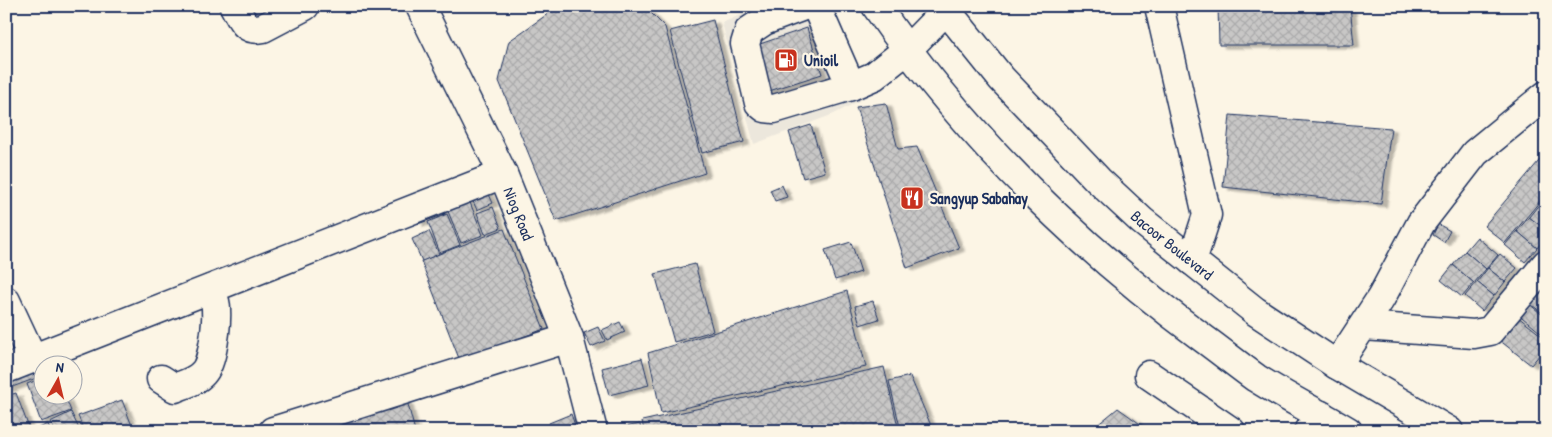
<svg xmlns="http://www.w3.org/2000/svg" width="1552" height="437" font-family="'Patrick Hand',sans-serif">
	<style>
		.built { fill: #ece7dc }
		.building { fill: url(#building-cross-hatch); stroke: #1b2f5e; filter: url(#shadow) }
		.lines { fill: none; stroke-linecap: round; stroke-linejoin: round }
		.minor-casing { stroke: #1b2f5e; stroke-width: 31 }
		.major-casing { stroke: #1b2f5e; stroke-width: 31 }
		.minor { stroke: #fcf5e5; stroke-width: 28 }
		.major { stroke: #fcf5e5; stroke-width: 28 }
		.labels { text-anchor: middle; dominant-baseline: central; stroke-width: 4.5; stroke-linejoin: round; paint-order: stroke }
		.poi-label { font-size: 16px; font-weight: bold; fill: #1b2f5e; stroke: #fcf5e5; text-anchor: start }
		.street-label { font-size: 16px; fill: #1b2f5e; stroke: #fcf5e5 }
	</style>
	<defs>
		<pattern id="building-cross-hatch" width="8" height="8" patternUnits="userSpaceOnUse" patternTransform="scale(1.25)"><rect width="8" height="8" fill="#c8c7c6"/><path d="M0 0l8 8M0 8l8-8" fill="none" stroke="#ababac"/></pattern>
		<filter id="shadow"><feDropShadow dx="5.5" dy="3" stdDeviation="1" flood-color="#0004"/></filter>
	</defs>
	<rect width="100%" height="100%" fill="#fcf5e5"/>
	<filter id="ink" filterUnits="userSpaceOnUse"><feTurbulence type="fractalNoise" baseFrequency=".02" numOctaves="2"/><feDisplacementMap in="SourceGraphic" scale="10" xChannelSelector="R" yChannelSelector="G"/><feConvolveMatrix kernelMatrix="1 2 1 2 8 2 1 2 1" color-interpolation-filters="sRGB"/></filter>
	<g filter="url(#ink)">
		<polygon class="built" points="761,6 812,6 868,96 834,114 754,144 722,23"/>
		<g class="building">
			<polygon points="566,6 644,6 665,27 705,173 556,221 499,81 509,41 552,11"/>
			<polygon points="1218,6 1350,6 1354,45 1219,45"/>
			<polygon points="713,20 744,142 702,153 670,31"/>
			<polygon points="807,28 822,74 766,92 751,47"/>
			<polygon points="886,103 898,149 917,147 959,248 907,268 856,107"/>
			<polygon points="1230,115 1391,128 1381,204 1223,187"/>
			<polygon points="811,125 825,172 803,178 789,132"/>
			<polygon points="1544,155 1546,156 1546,194 1505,243 1484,226"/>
			<polygon points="782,185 787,197 775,201 770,190"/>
			<polygon points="485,186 493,203 477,210 469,193"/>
			<polygon points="467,195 483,235 461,243 445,204"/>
			<polygon points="1541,202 1546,206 1546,230 1529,217"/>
			<polygon points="442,206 445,214 418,224 416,216"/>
			<polygon points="493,207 501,228 485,234 477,213"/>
			<polygon points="447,214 460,245 440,253 428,222"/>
			<polygon points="1529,217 1546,230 1546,237 1537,248 1517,231"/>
			<polygon points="1438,224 1450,231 1444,242 1433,235"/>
			<polygon points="504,229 544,329 460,361 421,261"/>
			<polygon points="429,231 439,254 422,261 412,239"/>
			<polygon points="1517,231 1537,248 1525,262 1505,245"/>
			<polygon points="1477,237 1498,255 1486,269 1465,251"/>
			<polygon points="851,242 861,272 835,280 825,250"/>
			<polygon points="1465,251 1486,269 1474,283 1453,265"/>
			<polygon points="1500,254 1517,268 1505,282 1488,268"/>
			<polygon points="695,264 713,331 674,342 655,274"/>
			<polygon points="1453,265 1474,283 1462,297 1441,280"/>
			<polygon points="1488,268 1505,282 1494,296 1477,282"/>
			<polygon points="1477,282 1494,296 1482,311 1465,296"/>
			<polygon points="1534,284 1546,293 1546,316 1523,298"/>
			<polygon points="847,291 866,367 661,413 648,353"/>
			<polygon points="873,301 879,319 860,325 855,306"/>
			<polygon points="1527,302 1546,318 1546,337 1517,313"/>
			<polygon points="1513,313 1546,339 1546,347 1531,365 1494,336"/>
			<polygon points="620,322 625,332 607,340 602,330"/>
			<polygon points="598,327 605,341 591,347 584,333"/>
			<polygon points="642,358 649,385 609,395 602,368"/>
			<polygon points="35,365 39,377 7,389 6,376"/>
			<polygon points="884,367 899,431 644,431 642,421"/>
			<polygon points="910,376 932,428 925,431 901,431 889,381"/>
			<polygon points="42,378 42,394 64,394 71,411 41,422 27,384"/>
			<polygon points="16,393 29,428 22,431 6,431 6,396"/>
			<polygon points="122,400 134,431 84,431 78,416"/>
			<polygon points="407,401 415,431 292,431"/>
			<polygon points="1118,408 1150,431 1090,431"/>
			<polygon points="71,412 80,431 55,431 50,422"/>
			<polygon points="571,414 577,431 552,431 549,423"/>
			<polygon points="48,424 51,431 32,431"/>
			<polygon points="640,424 641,431 624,431 624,427"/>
			<polygon points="545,425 547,431 530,431"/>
		</g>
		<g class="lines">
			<g class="minor-casing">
				<g id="minor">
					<path d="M234,6C242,20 245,32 263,28L305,6"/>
					<path id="s1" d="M420,6L503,174L569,338L593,431"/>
					<polyline points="804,6 764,21 749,31 745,44 759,103 765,108 774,109 851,86 874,76 908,49 946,10"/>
					<polyline points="816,6 851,86"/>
					<polyline points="1159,6 1207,215 1192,261"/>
					<polyline points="6,301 33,359"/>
					<polyline points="1364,326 1474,334 1490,331 1546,264"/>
					<polyline points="1337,365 1381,298 1421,223 1475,153 1546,95"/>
					<polyline points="6,369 503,174"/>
					<polyline points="1149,375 1231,431"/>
					<path d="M161,379L175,388C185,384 196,381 203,373C213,363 217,323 216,308C216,302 213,295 211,289"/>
					<polyline points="273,431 569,338"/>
					<polyline points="1309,431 1321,415"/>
				</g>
			</g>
			<g class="major-casing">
				<g id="major">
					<path d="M876,6C965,135 1079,247 1204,339C1222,352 1239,366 1256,378C1286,397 1318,413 1348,431"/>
					<path id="s2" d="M943,6L1001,78L1098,180L1142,221L1255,311L1337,365L1449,431"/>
				</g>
			</g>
			<use href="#minor" class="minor"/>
			<use href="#major" class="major"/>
		</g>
	</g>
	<defs>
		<g id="fuel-square" transform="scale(1.25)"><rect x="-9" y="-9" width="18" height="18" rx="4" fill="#c8321e" stroke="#fcf5e5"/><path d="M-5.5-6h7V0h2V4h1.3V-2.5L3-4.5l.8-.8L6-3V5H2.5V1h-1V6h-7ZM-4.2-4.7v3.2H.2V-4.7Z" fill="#fff"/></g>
		<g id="restaurant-square" transform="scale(1.25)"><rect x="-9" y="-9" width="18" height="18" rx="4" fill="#c8321e" stroke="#fcf5e5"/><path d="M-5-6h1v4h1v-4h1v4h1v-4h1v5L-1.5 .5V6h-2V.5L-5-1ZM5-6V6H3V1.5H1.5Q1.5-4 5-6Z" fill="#fff"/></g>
	</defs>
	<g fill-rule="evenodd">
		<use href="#fuel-square" x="786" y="60"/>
		<use href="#restaurant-square" x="912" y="198"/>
	</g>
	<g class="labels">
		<g class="poi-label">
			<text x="804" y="60">Unioil</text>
			<text x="930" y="198">Sangyup Sabahay</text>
		</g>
		<g class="street-label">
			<text stroke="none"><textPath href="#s1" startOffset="230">Niog Road</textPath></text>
			<text stroke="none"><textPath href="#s2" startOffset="332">Bacoor Boulevard</textPath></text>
		</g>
	</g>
	<rect width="1552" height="437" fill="none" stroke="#fcf5e5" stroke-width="25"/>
	<rect x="12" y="12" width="1527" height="412" fill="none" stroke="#1b2f5e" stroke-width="2" filter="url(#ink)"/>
	<g transform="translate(58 380) rotate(8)"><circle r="24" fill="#fcf5e5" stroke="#a2a6af"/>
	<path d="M0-4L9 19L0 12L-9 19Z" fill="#c8321e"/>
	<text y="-8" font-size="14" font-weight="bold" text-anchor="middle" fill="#1b2f5e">N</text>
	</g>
</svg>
